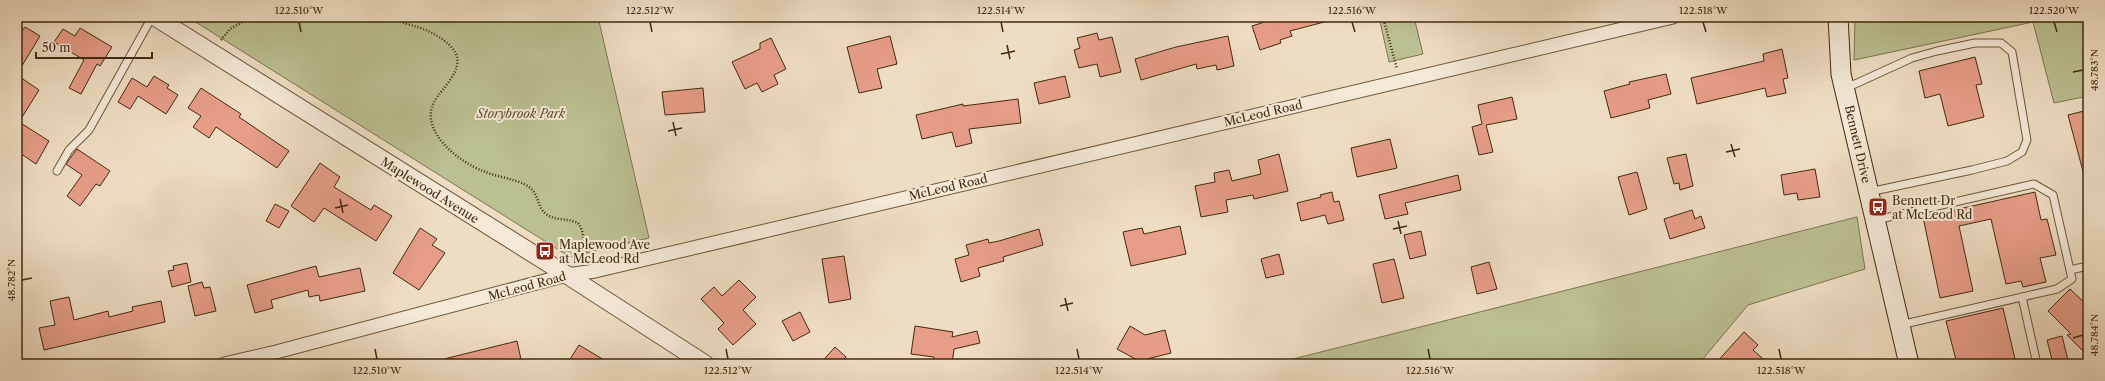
<svg xmlns="http://www.w3.org/2000/svg" width="2105" height="381" font-family="'Libre Caslon Text',serif">
	<style>
		.green { fill: #bbc092; stroke: #7e754f }
		.building { fill: #e79d88; stroke: #422a0c }
		.lines { fill: none; stroke-linecap: round; stroke-linejoin: round }
		.service-casing { stroke: #6d573a; stroke-width: 9 }
		.minor-casing { stroke: #6d573a; stroke-width: 15 }
		.tertiary-casing { stroke: #6d573a; stroke-width: 19 }
		.secondary-casing { stroke: #422a0c; stroke-width: 21 }
		.path { stroke: #422a0c; stroke-width: 2.5; stroke-dasharray: 1 2; stroke-linecap: butt }
		.service { stroke: #f5e9d8; stroke-width: 7 }
		.minor { stroke: #f5e9d8; stroke-width: 13 }
		.tertiary { stroke: #f5e9d8; stroke-width: 17 }
		.secondary { stroke: #f5e9d8; stroke-width: 19 }
		.ticks { fill: none; stroke: #422a0c; stroke-width: 1.5 }
		.labels { text-anchor: middle; dominant-baseline: central; stroke-width: 4; stroke-linejoin: round; paint-order: stroke }
		.park-label { font-size: 12px; font-style: italic; fill: #60502e; stroke: #f5e9d8 }
		.street-label { font-size: 12px; fill: #422a0c; stroke: #f5e9d8 }
		.poi-label { font-size: 12px; fill: #422a0c; stroke: #f5e9d8; text-anchor: start }
		.neatline { fill: none; stroke: #422a0c; stroke-width: 1.5 }
		.ticks-label { font-size: 10px; text-anchor: middle; fill: #422a0c }
	</style>
	<rect width="100%" height="100%" fill="#efddc3"/>
	<filter id="stains"><feTurbulence type="fractalNoise" baseFrequency=".005" numOctaves="4"/><feColorMatrix values="0 0 0 0 .2 0 0 0 0 .09 0 0 0 0 .02 0 0 0 .5 -.17"/></filter>
	<radialGradient id="worn" r=".72"><stop offset=".6" stop-color="#630" stop-opacity="0"/><stop offset="1" stop-color="#630" stop-opacity=".3"/></radialGradient>
	<g class="green">
		<polygon points="197,17 598,17 649,238 570,257 194,21"/>
		<polygon points="1379,17 1414,17 1423,54 1389,62"/>
		<polygon points="1855,17 2088,17 2088,96 2054,103 2033,22 1854,60"/>
		<polygon points="1857,217 1865,269 1748,305 1702,360 1706,364 1273,364"/>
	</g>
	<g class="building">
		<polygon points="1280,17 1327,17 1328,21 1290,31 1292,36 1280,40 1281,43 1260,50 1252,26"/>
		<polygon points="25,27 40,36 17,74 17,28 22,31"/>
		<polygon points="80,28 112,47 100,66 97,64 81,94 69,88 84,60 54,42 63,29 75,36"/>
		<polygon points="1097,33 1099,40 1112,37 1121,72 1100,77 1097,64 1079,68 1074,50 1080,48 1077,38"/>
		<polygon points="890,36 897,64 877,69 882,88 859,93 847,47"/>
		<polygon points="1228,36 1234,66 1217,70 1216,65 1197,69 1196,64 1141,80 1135,59 1176,47"/>
		<polygon points="771,38 786,69 774,75 778,84 762,92 757,83 745,89 732,62 760,49 760,43"/>
		<polygon points="1782,49 1788,78 1783,79 1786,93 1767,97 1765,88 1697,104 1691,78 1764,61 1763,54"/>
		<polygon points="1975,57 1982,84 1976,85 1984,117 1948,126 1940,94 1925,98 1919,71"/>
		<polygon points="1666,74 1671,94 1648,100 1650,108 1611,118 1604,91 1630,84 1629,82"/>
		<polygon points="17,75 39,90 19,122 49,141 36,164 17,151"/>
		<polygon points="154,76 169,85 167,88 178,95 166,114 138,96 130,109 118,102 132,78 147,87"/>
		<polygon points="1065,76 1070,97 1039,104 1034,83"/>
		<polygon points="201,88 241,114 239,117 289,151 277,168 216,127 209,138 193,127 201,116 188,108"/>
		<polygon points="703,88 705,112 665,115 662,92"/>
		<polygon points="1512,97 1517,119 1486,125 1493,152 1479,155 1472,127 1482,124 1478,105"/>
		<polygon points="1018,99 1021,123 969,129 972,143 956,147 952,132 922,139 916,115 963,104 963,106"/>
		<polygon points="2088,110 2088,175 2084,175 2068,115"/>
		<polygon points="1390,139 1397,168 1357,177 1351,148"/>
		<polygon points="77,149 110,171 100,186 96,184 80,206 67,196 82,175 66,164"/>
		<polygon points="1279,154 1288,191 1254,199 1253,195 1226,200 1228,212 1201,217 1195,186 1215,182 1214,173 1229,170 1232,181 1261,174 1258,160"/>
		<polygon points="1686,154 1693,186 1680,190 1679,183 1674,184 1667,158"/>
		<polygon points="320,163 340,177 334,187 371,210 374,205 392,216 376,241 324,208 314,222 291,206"/>
		<polygon points="1815,169 1820,197 1798,200 1797,193 1784,195 1781,175"/>
		<polygon points="1637,172 1647,209 1629,215 1618,177"/>
		<polygon points="1458,175 1461,190 1405,203 1408,214 1385,219 1379,195"/>
		<polygon points="1332,192 1334,202 1339,201 1344,220 1328,224 1325,215 1301,221 1297,203 1321,197 1320,195"/>
		<polygon points="2035,192 2041,220 2047,219 2056,255 2040,258 2046,282 2023,287 2021,281 2006,284 1991,219 1959,226 1973,291 1940,298 1923,217"/>
		<polygon points="275,204 289,211 279,228 266,221"/>
		<polygon points="1692,210 1695,219 1701,216 1705,228 1670,239 1664,219"/>
		<polygon points="1180,226 1186,254 1131,266 1123,232 1142,228 1144,234"/>
		<polygon points="420,228 437,239 432,245 445,253 419,290 393,273"/>
		<polygon points="1039,229 1043,245 1003,257 1004,261 978,268 980,276 961,282 955,259 969,255 966,245 988,239 989,243 999,241"/>
		<polygon points="1421,231 1426,255 1410,259 1404,235"/>
		<polygon points="1279,254 1284,274 1266,278 1261,259"/>
		<polygon points="844,256 851,299 829,303 822,259"/>
		<polygon points="1394,259 1404,298 1382,303 1373,264"/>
		<polygon points="1489,262 1497,289 1477,294 1471,267"/>
		<polygon points="187,263 191,282 172,287 168,271 174,270 173,266"/>
		<polygon points="316,266 319,277 360,268 365,291 320,301 319,295 309,297 308,290 271,300 273,308 255,313 247,285"/>
		<polygon points="739,280 756,297 743,310 756,324 733,345 718,329 724,323 701,299 714,287 722,296"/>
		<polygon points="202,282 204,288 210,287 216,311 195,316 188,286"/>
		<polygon points="2070,289 2088,306 2088,356 2067,335 2071,334 2048,311"/>
		<polygon points="69,297 74,320 108,311 109,317 133,311 132,307 161,301 165,322 44,350 39,328 55,325 50,301"/>
		<polygon points="2003,308 2015,359 1992,364 1957,364 1946,321"/>
		<polygon points="800,312 810,332 793,341 782,321"/>
		<polygon points="915,326 953,332 952,337 977,331 980,343 954,349 952,364 934,364 934,357 911,354"/>
		<polygon points="1130,326 1145,335 1165,330 1171,353 1139,361 1117,349"/>
		<polygon points="1744,332 1758,345 1753,350 1769,364 1715,364"/>
		<polygon points="2062,336 2069,364 2053,364 2047,340"/>
		<polygon points="517,341 522,364 444,364 444,359"/>
		<polygon points="579,345 611,364 567,364"/>
		<polygon points="835,347 846,357 840,364 820,364"/>
	</g>
	<g class="lines">
		<g class="service-casing">
			<g id="service">
				<polyline points="1844,87 1855,84 1912,58 1937,51 1975,43 2001,43 2012,52 2027,140 2022,152 2007,161 1972,170 1869,192"/>
				<polyline points="57,171 69,150 89,130 152,17"/>
				<polyline points="1876,220 2034,184 2053,195 2072,279 2057,289 1900,325"/>
				<polyline points="2070,270 2088,266"/>
				<polyline points="2022,297 2037,364"/>
			</g>
		</g>
		<g class="minor-casing">
			<polyline id="minor" points="224,364 276,352 567,275 595,271 1673,17"/>
		</g>
		<g class="tertiary-casing">
			<polyline id="tertiary" points="155,17 567,275 705,364"/>
		</g>
		<g class="secondary-casing">
			<polyline id="secondary" points="1838,17 1841,74 1909,364"/>
		</g>
		<g class="path">
			<path d="M396,17C403,25 414,25 423,29C434,33 449,42 455,52C465,70 441,89 434,102C419,131 459,162 483,171C496,177 512,178 526,185C540,193 536,206 546,214C555,221 568,218 578,223C586,233 582,247 588,258"/>
			<polyline points="1383,17 1397,69"/>
			<polyline points="221,40 230,29 251,17"/>
		</g>
		<use href="#service" class="service"/>
		<use href="#minor" class="minor"/>
		<use href="#tertiary" class="tertiary"/>
		<use href="#secondary" class="secondary"/>
	</g>
	<path class="ticks" d="M299,22L301,32M650,22L652,32M1001,22L1003,32M1352,22L1355,32M1703,22L1706,32M2054,22L2057,32M1007,45L1010,59M1001,54L1015,51M2073,72L2083,70M673,122L676,136M668,131L682,128M1731,144L1735,157M1726,152L1740,149M340,199L343,213M335,208L348,205M1398,221L1401,234M1393,229L1407,226M22,280L32,278M1065,298L1068,311M1060,306L1073,303M2073,338L2083,335M375,349L377,359M726,349L728,359M1077,349L1079,359M1428,349L1430,359M1779,349L1781,359"/>
	<defs>
		<g id="bus-square" transform="scale(1)"><rect x="-9" y="-9" width="18" height="18" rx="4" fill="#8f2418" stroke="#f5e9d8"/><path d="M-5-6H5V4H4V6H2V4H-2V6H-4V4H-5ZM-3.5-4V0h7V-4ZM-3.5 1.2v1.5H-2V1.2ZM2 1.2v1.5H3.5V1.2Z" fill="#fff"/></g>
	</defs>
	<g fill-rule="evenodd">
		<use href="#bus-square" x="1878" y="207"/>
		<use href="#bus-square" x="545" y="251"/>
	</g>
	<g class="labels">
		<g class="park-label">
			<text x="521" y="113">Storybrook Park</text>
		</g>
		<g class="street-label">
			<text transform="translate(1263 113) rotate(-13)">McLeod Road</text>
			<text transform="translate(1858 144) rotate(77)">Bennett Drive</text>
			<text transform="translate(948 187) rotate(-13)">McLeod Road</text>
			<text transform="translate(430 190) rotate(32)">Maplewood Avenue</text>
			<text transform="translate(527 286) rotate(-15)">McLeod Road</text>
		</g>
		<g class="poi-label">
			<text x="1892" y="200">Bennett Dr<tspan x="1892" dy="14">at McLeod Rd</tspan></text>
			<text x="559" y="244">Maplewood Ave<tspan x="559" dy="14">at McLeod Rd</tspan></text>
		</g>
	</g>
	<rect width="2105" height="381" fill="none" stroke="#efddc3" stroke-width="44"/>
	<path d="M36 52v6h116v-6" fill="none" stroke="#422a0c" stroke-width="2"/>
	<text x="42" y="52" font-size="12" fill="#422a0c" stroke="#f5e9d8" stroke-width="3" paint-order="stroke">50 m</text>
	<rect x="22" y="22" width="2061" height="337" class="neatline"/>
	<g class="ticks-label">
		<text x="299" y="14">122.510°W</text>
		<text x="650" y="14">122.512°W</text>
		<text x="1001" y="14">122.514°W</text>
		<text x="1352" y="14">122.516°W</text>
		<text x="1703" y="14">122.518°W</text>
		<text x="2054" y="14">122.520°W</text>
		<text transform="translate(2094 70) rotate(-90)" y="4">48.783°N</text>
		<text transform="translate(11 280) rotate(-90)" y="4">48.782°N</text>
		<text transform="translate(2094 335) rotate(-90)" y="4">48.784°N</text>
		<text x="377" y="374">122.510°W</text>
		<text x="728" y="374">122.512°W</text>
		<text x="1079" y="374">122.514°W</text>
		<text x="1430" y="374">122.516°W</text>
		<text x="1781" y="374">122.518°W</text>
	</g>
	<rect width="100%" height="100%" filter="url(#stains)"/>
	<rect width="100%" height="100%" fill="url(#worn)"/>
</svg>
